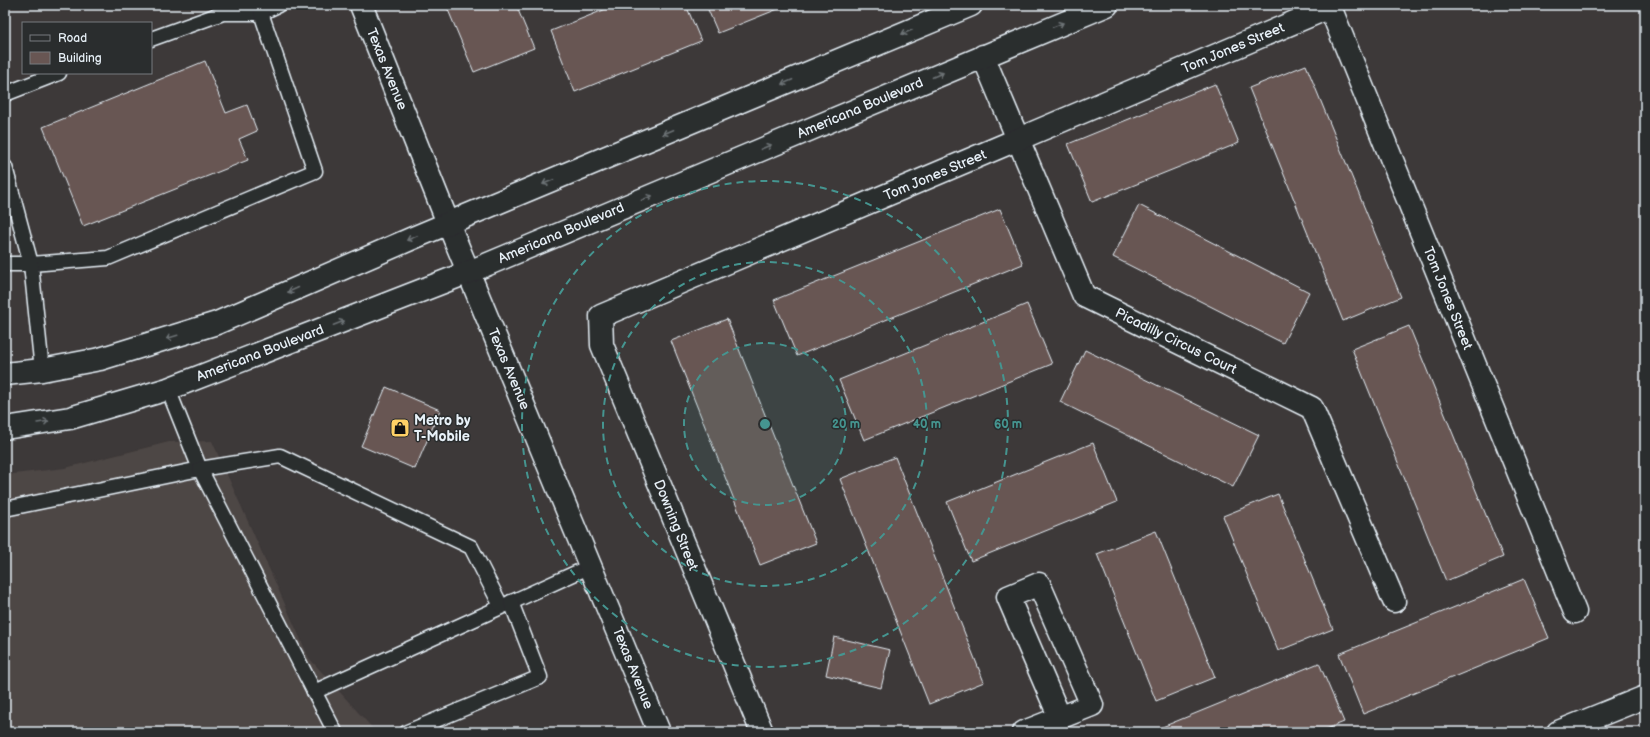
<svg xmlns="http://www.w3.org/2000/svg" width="1650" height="737" font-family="'Balsamiq Sans',sans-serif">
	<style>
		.built { fill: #4d4645 }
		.building { fill: #685653; stroke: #e8f1f8 }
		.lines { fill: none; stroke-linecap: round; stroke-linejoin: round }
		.service-casing { stroke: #e8f1f8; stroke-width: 17 }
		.minor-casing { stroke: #e8f1f8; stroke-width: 25 }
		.tertiary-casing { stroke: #e8f1f8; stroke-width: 25 }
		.secondary-casing { stroke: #e8f1f8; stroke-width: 25 }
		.service { stroke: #2a2d2e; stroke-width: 14 }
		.minor { stroke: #2a2d2e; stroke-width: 22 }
		.tertiary { stroke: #2a2d2e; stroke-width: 22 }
		.secondary { stroke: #2a2d2e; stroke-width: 22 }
		.oneway { stroke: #6c7275 }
		.ring { fill: none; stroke: #459590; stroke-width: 2; stroke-dasharray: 7 5 }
		.labels { text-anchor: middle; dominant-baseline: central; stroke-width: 3; stroke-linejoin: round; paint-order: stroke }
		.street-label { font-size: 14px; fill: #e8f1f8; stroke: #2a2d2e }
		.poi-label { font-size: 14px; font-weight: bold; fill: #e8f1f8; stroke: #2a2d2e; text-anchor: start }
		.centre { fill: #459590; stroke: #2a2d2e; stroke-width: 2 }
		.ring-label { font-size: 12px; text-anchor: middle; font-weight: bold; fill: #459590; stroke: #2a2d2e; stroke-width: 3; stroke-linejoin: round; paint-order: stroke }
	</style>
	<rect width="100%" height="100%" fill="#3d3939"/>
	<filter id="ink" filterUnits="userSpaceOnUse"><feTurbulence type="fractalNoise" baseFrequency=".025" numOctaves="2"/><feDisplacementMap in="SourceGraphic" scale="8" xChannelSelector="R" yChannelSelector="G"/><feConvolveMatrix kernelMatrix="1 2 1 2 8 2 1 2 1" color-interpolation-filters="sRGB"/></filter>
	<g filter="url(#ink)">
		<polygon class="built" points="212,441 309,658 376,732 5,732 5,475 65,468 169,442"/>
		<g class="building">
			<polygon points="446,5 516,5 534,48 474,72"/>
			<polygon points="616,5 686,5 701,41 575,92 551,31"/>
			<polygon points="706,5 788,5 718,33"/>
			<polygon points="205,61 226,113 247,105 257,131 239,139 248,160 83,226 43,127"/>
			<polygon points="1306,65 1401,297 1343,321 1249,88"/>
			<polygon points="1215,84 1239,143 1092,202 1068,144"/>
			<polygon points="1139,205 1309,292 1283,343 1113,257"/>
			<polygon points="1000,209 1023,264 797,356 774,300"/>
			<polygon points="1027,304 1052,364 864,440 839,380"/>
			<polygon points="727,319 816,543 760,565 671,341"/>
			<polygon points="1409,326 1503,557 1446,581 1352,349"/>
			<polygon points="1085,350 1259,435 1233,487 1060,402"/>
			<polygon points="386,387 440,410 415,469 361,446"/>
			<polygon points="1093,443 1117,502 971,561 947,502"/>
			<polygon points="895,457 984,682 929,704 840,479"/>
			<polygon points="1278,494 1333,629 1278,651 1223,516"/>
			<polygon points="1156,531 1215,677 1156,701 1097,554"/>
			<polygon points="1524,579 1549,638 1363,714 1339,654"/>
			<polygon points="834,637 890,650 881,688 826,675"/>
			<polygon points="1319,663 1344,722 1319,732 1150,732"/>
		</g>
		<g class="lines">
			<g class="service-casing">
				<g id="service">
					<polyline points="151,39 223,13 261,13 278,5"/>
					<polyline points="5,94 59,73"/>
					<polyline points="5,167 31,264 108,258 315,171 261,13"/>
					<polyline points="5,264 31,264 42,370"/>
					<polyline points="5,509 200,469 168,389"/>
					<polyline points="314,692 591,566"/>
					<polyline points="335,732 200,469 280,456 471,547 501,606"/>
					<polyline points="407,732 540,677 511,602"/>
				</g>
			</g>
			<g class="minor-casing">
				<g id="minor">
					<polyline points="983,56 1084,296 1312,408 1394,601"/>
					<polyline points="762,732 602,345 601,316 1330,7 1575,612"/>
					<polyline points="1024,732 1092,705 1039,584 1008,597 1060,718"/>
					<polyline points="1558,732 1645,697"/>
				</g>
			</g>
			<g class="tertiary-casing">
				<polyline id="tertiary" points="361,5 448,223 659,732"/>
			</g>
			<g class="secondary-casing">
				<g id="secondary">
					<polyline points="5,374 42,370 100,359 217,323 413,238 971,5"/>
					<polyline points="5,428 70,418 168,389 469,272 1107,5"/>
				</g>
			</g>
			<use href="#service" class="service"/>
			<use href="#minor" class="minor"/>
			<use href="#tertiary" class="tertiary"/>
			<use href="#secondary" class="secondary"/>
		</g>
		<defs><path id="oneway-shaft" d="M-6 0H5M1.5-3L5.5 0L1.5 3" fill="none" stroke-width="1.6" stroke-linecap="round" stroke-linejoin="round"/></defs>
		<g class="oneway">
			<use href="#oneway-shaft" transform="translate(1058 25) rotate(-22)"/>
			<use href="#oneway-shaft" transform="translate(907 32) rotate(157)"/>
			<use href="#oneway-shaft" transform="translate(938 75) rotate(-23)"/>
			<use href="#oneway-shaft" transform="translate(787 82) rotate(157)"/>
			<use href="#oneway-shaft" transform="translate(668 132) rotate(157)"/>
			<use href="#oneway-shaft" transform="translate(766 147) rotate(-23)"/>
			<use href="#oneway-shaft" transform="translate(548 182) rotate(157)"/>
			<use href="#oneway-shaft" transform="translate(647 198) rotate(-23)"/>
			<use href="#oneway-shaft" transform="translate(412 238) rotate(157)"/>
			<use href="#oneway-shaft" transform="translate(293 290) rotate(156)"/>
			<use href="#oneway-shaft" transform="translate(339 323) rotate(-21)"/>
			<use href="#oneway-shaft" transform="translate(172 337) rotate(163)"/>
			<use href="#oneway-shaft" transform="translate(43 422) rotate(-9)"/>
		</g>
	</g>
	<circle cx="765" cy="424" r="81" fill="#459590" fill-opacity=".12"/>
	<g class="ring">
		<circle cx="765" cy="424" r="81"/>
		<circle cx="765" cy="424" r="162"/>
		<circle cx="765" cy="424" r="243"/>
	</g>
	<defs>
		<g id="shop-square" transform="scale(1)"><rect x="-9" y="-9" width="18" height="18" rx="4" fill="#ffd166" stroke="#2a2d2e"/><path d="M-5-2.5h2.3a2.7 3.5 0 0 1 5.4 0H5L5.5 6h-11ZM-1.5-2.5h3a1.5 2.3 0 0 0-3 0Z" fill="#111"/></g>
	</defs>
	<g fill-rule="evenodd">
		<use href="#shop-square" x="400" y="428"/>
	</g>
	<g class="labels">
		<g class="street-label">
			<text transform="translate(1233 48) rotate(-23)">Tom Jones Street</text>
			<text transform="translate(387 69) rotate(68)">Texas Avenue</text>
			<text transform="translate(860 108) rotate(-23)">Americana Boulevard</text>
			<text transform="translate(935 175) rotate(-23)">Tom Jones Street</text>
			<text transform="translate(561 233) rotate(-23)">Americana Boulevard</text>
			<text transform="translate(1448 298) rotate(68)">Tom Jones Street</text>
			<text transform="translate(1176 341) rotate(26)">Picadilly Circus Court</text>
			<text transform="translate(260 353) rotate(-21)">Americana Boulevard</text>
			<text transform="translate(509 369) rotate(67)">Texas Avenue</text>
			<text transform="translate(676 525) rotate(68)">Downing Street</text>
			<text transform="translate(633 668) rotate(68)">Texas Avenue</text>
		</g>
		<g class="poi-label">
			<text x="414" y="420">Metro by<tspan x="414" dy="16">T-Mobile</tspan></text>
		</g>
	</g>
	<circle cx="765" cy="424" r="6" class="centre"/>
	<g class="ring-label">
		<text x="846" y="428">20 m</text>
		<text x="927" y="428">40 m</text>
		<text x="1008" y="428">60 m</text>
	</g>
	<rect width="1650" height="737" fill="none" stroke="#2a2d2e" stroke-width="20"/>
	<rect x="10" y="10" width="1630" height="717" fill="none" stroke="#e8f1f8" stroke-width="1.5" filter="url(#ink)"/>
	<rect x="22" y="22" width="130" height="52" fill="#2a2d2e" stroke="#767b7f"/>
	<rect x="30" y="35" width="20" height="6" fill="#2a2d2e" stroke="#767b7f"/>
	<text x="58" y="42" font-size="12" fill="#e8f1f8">Road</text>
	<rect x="30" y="52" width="20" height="12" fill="#685653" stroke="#767b7f"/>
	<text x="58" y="62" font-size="12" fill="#e8f1f8">Building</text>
</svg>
